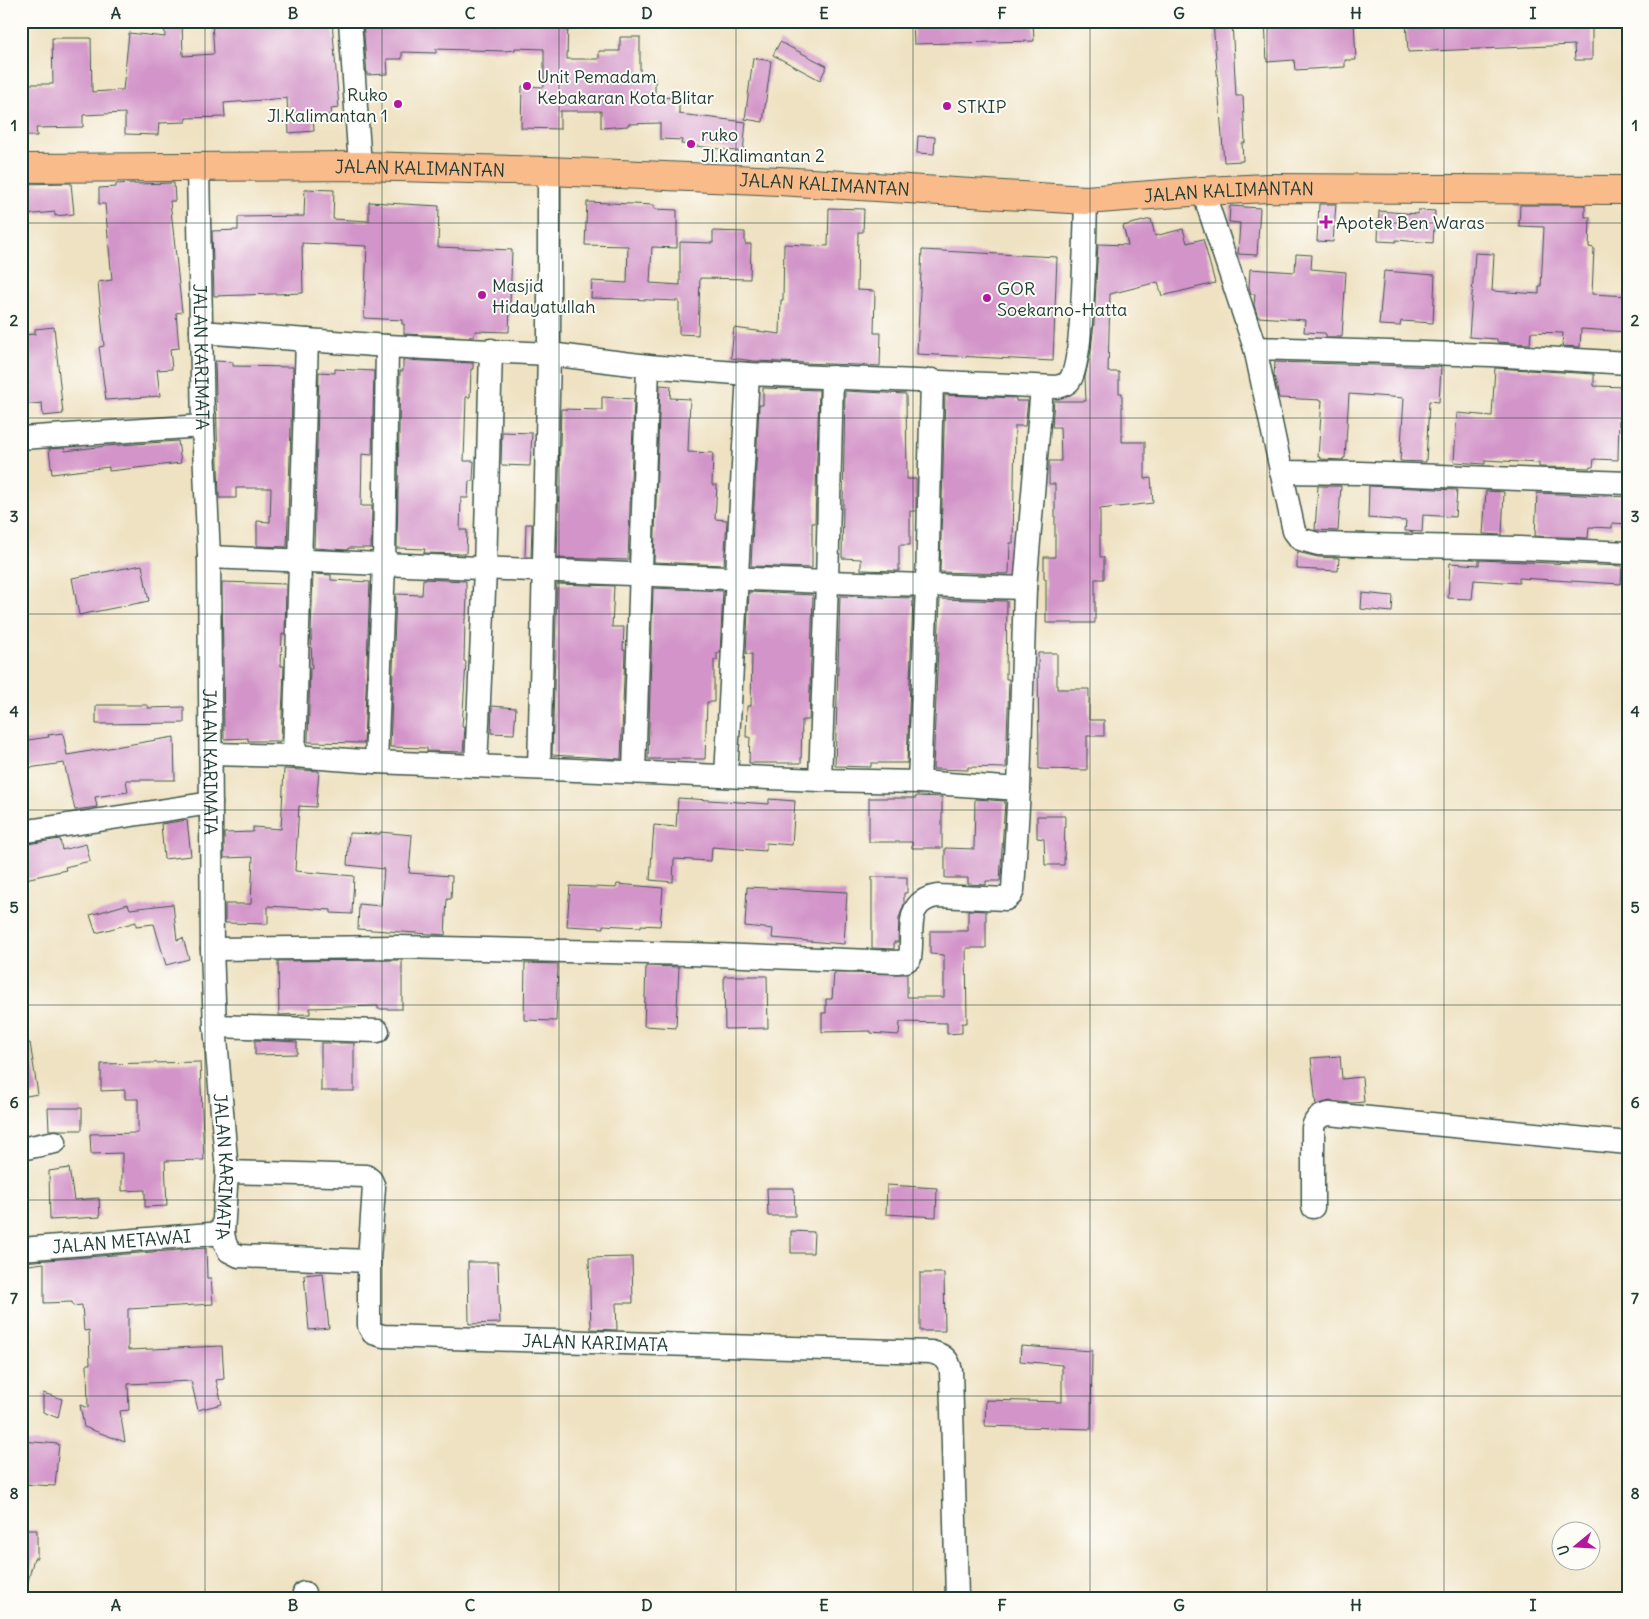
<svg xmlns="http://www.w3.org/2000/svg" width="1649" height="1619" font-family="Delius,sans-serif">
	<style>
		.building { fill: #d395c9 }
		.lines { fill: none; stroke-linecap: round; stroke-linejoin: round }
		.minor-casing { stroke: #3e5649; stroke-width: 25 }
		.highway-casing { stroke: #3e5649; stroke-width: 30 }
		.minor { stroke: #fff; stroke-width: 22 }
		.highway { stroke: #fabb8b; stroke-width: 28 }
		.grid { fill: none; stroke: #1f3d34; stroke-width: 1; stroke-opacity: 0.55 }
		.poi-dot { fill: #b5179e; stroke: #fdfcf7; stroke-width: 2 }
		.labels { text-anchor: middle; dominant-baseline: central; stroke-width: 4; stroke-linejoin: round; paint-order: stroke }
		.poi-label { font-size: 18px; fill: #1f3d34; stroke: #fdfcf7; text-anchor: start }
		.street-label { font-size: 18px; fill: #1f3d34; stroke: #fdfcf7 }
		.neatline { fill: none; stroke: #1f3d34; stroke-width: 2 }
		.grid-label { font-size: 16px; text-anchor: middle; font-weight: bold; fill: #1f3d34 }
	</style>
	<rect width="100%" height="100%" fill="#fdfcf7"/>
	<filter id="ink" filterUnits="userSpaceOnUse"><feTurbulence type="fractalNoise" baseFrequency=".02" numOctaves="2"/><feDisplacementMap in="SourceGraphic" scale="10" xChannelSelector="R" yChannelSelector="G"/><feConvolveMatrix kernelMatrix="1 2 1 2 8 2 1 2 1" color-interpolation-filters="sRGB"/></filter>
	<filter id="wash" filterUnits="userSpaceOnUse"><feTurbulence type="fractalNoise" baseFrequency=".0096" numOctaves="4" result="noise"/><feDisplacementMap in="SourceGraphic" scale="20" xChannelSelector="R" yChannelSelector="G"/><feGaussianBlur stdDeviation="1.12" result="paint"/><feColorMatrix in="noise" values="0 0 0 0 0 0 0 0 0 0 0 0 0 0 0 0 0 1.4 0 .05"/><feComposite in="paint" operator="in"/></filter>
	<g filter="url(#wash)">
		<rect width="100%" height="100%" fill="#efe2c2"/>
		<g id="blocks">
			<g class="building">
				<polygon points="164,21 182,21 183,56 214,54 212,21 332,21 339,108 331,109 332,115 313,116 314,131 289,133 287,98 224,103 225,117 186,118 186,122 159,123 158,135 125,134 125,113 83,115 83,127 36,128 37,136 21,136 21,84 53,84 52,38 91,38 92,92 123,90 129,33 165,37"/>
				<polygon points="363,21 568,21 567,59 599,59 599,51 620,51 620,37 640,37 640,78 655,78 655,97 679,98 679,114 746,122 743,152 681,144 682,140 660,139 660,123 628,124 628,126 601,128 601,111 560,111 560,129 521,128 522,86 544,87 544,49 515,48 515,50 504,51 436,49 436,53 402,52 402,59 387,59 388,74 367,75"/>
				<polygon points="913,21 1033,21 1034,41 914,44"/>
				<polygon points="1213,21 1232,21 1236,96 1243,96 1245,143 1242,143 1243,161 1224,162"/>
				<polygon points="1265,21 1354,21 1356,60 1345,60 1345,67 1295,70 1294,60 1267,62"/>
				<polygon points="1406,21 1592,21 1592,60 1575,60 1574,45 1408,52"/>
				<polygon points="780,42 827,66 820,80 773,55"/>
				<polygon points="753,58 771,61 763,122 745,119"/>
				<polygon points="918,136 935,137 934,154 917,153"/>
				<polygon points="71,183 74,214 55,216 55,212 24,215 21,184"/>
				<polygon points="134,183 134,184 174,183 175,201 170,201 182,312 176,313 179,348 170,349 172,369 157,370 160,396 106,400 99,347 104,346 98,282 112,280 105,204 99,204 99,188 116,187 116,184"/>
				<polygon points="305,189 334,190 333,219 369,221 369,202 439,206 438,247 512,250 509,332 475,331 474,337 404,334 404,324 402,324 402,320 364,318 367,246 302,243 303,293 214,296 212,231 238,230 238,217 304,216"/>
				<polygon points="587,202 654,205 654,209 677,210 677,248 652,247 650,283 680,285 680,242 713,243 713,231 745,232 745,244 751,244 750,279 700,278 698,335 679,334 679,301 591,298 592,281 627,283 628,246 585,245"/>
				<polygon points="1319,204 1336,204 1333,242 1317,241"/>
				<polygon points="1520,205 1585,205 1585,217 1590,217 1589,247 1594,248 1592,294 1628,296 1628,332 1581,329 1580,347 1562,346 1563,333 1531,332 1530,344 1497,342 1497,339 1469,337 1475,253 1494,254 1492,291 1539,294 1539,287 1541,287 1544,227 1519,226"/>
				<polygon points="1230,206 1260,208 1257,255 1238,254 1240,223 1229,222"/>
				<polygon points="829,208 864,209 863,232 858,232 857,290 875,291 874,333 881,333 880,366 754,361 731,358 734,328 780,334 781,300 783,300 784,244 828,246"/>
				<polygon points="1418,210 1435,211 1433,243 1396,240 1396,242 1378,241 1379,211 1418,214"/>
				<polygon points="1151,219 1155,236 1183,229 1187,243 1203,239 1215,283 1162,296 1158,282 1110,294 1108,372 1119,372 1119,393 1122,393 1122,442 1145,442 1145,479 1151,478 1153,503 1100,509 1100,557 1104,557 1104,579 1095,579 1095,623 1046,623 1046,579 1044,579 1044,557 1055,557 1055,484 1049,484 1049,461 1061,461 1060,427 1052,427 1054,401 1086,401 1085,377 1091,350 1094,323 1098,244 1128,245 1123,226"/>
				<polygon points="922,250 1057,257 1053,361 917,354"/>
				<polygon points="1296,254 1312,255 1311,269 1346,272 1342,337 1326,337 1326,334 1324,333 1304,332 1305,320 1258,317 1254,305 1255,294 1251,294 1249,287 1250,269 1295,272"/>
				<polygon points="1384,271 1435,275 1433,323 1401,321 1400,326 1379,325"/>
				<polygon points="54,327 63,414 43,416 42,403 21,405 21,335 35,334 35,329"/>
				<polygon points="403,360 473,363 473,369 471,369 470,397 466,397 464,461 474,461 473,481 469,481 468,498 461,498 460,530 467,530 466,554 424,553 425,549 397,548 400,371 403,371"/>
				<polygon points="215,361 233,362 233,366 293,367 287,547 257,546 257,521 270,522 271,488 236,488 236,498 219,498"/>
				<polygon points="1275,362 1441,367 1439,402 1429,401 1426,462 1400,461 1404,398 1349,394 1345,458 1343,458 1343,460 1320,459 1320,457 1318,457 1322,400 1279,398 1274,375"/>
				<polygon points="1495,368 1594,374 1594,386 1628,387 1628,417 1619,416 1618,460 1594,459 1593,467 1590,467 1590,468 1539,467 1539,463 1485,460 1485,464 1454,462 1457,413 1492,416"/>
				<polygon points="335,369 374,371 372,455 362,454 361,506 372,506 371,548 348,548 348,550 314,548 319,372 335,373"/>
				<polygon points="660,385 671,386 670,398 690,399 688,452 713,453 712,485 717,485 715,519 727,520 724,565 654,562"/>
				<polygon points="763,388 819,390 815,523 812,523 812,568 751,566 759,405 763,405"/>
				<polygon points="845,391 906,394 907,479 916,479 916,511 910,511 910,545 899,545 899,571 861,570 861,559 842,558"/>
				<polygon points="945,395 1016,398 1016,401 1028,401 1025,426 1015,426 1013,543 1010,543 1009,573 1008,574 940,572"/>
				<polygon points="602,397 634,399 628,560 557,558 561,409 602,410"/>
				<polygon points="502,432 532,433 530,466 501,465"/>
				<polygon points="178,441 181,463 109,471 109,467 52,474 49,449 64,448 65,451 106,446"/>
				<polygon points="1318,486 1341,486 1338,531 1315,530"/>
				<polygon points="1369,486 1457,490 1455,517 1423,515 1422,532 1405,531 1406,521 1368,518"/>
				<polygon points="1486,491 1504,492 1502,535 1483,534"/>
				<polygon points="1537,493 1628,497 1628,524 1612,523 1612,528 1589,527 1588,538 1535,536"/>
				<polygon points="526,524 532,524 531,557 525,557"/>
				<polygon points="1297,552 1318,557 1339,558 1338,571 1297,569"/>
				<polygon points="1479,560 1622,566 1621,584 1519,578 1519,583 1474,580 1472,599 1448,598 1450,563 1479,565"/>
				<polygon points="142,565 149,601 79,615 72,578"/>
				<polygon points="313,574 331,575 331,580 370,582 364,743 308,742 310,668 312,669 311,634"/>
				<polygon points="423,579 466,581 466,596 467,596 466,618 465,618 464,661 466,662 462,727 465,728 463,752 427,751 427,748 390,747 396,594 422,595"/>
				<polygon points="222,582 286,584 285,634 282,634 281,666 284,666 281,741 248,741 248,738 224,739"/>
				<polygon points="557,584 614,586 612,627 624,627 623,650 625,650 621,759 552,755"/>
				<polygon points="653,588 723,591 720,653 717,653 717,660 714,660 714,702 707,702 705,759 648,759"/>
				<polygon points="749,592 813,595 809,720 802,720 801,763 749,763 750,737 746,737 747,706 751,706 752,654 746,654"/>
				<polygon points="1362,593 1393,596 1392,612 1361,609"/>
				<polygon points="840,596 913,598 907,763 871,763 871,767 835,766"/>
				<polygon points="940,599 1007,601 1006,679 1009,679 1006,768 968,767 968,770 933,769"/>
				<polygon points="1038,653 1057,653 1057,689 1089,689 1089,720 1104,720 1104,736 1087,736 1087,770 1039,769"/>
				<polygon points="96,705 148,705 148,708 184,707 184,723 96,724"/>
				<polygon points="492,706 516,708 514,734 491,733"/>
				<polygon points="63,733 67,755 174,737 175,780 126,780 128,792 95,797 97,807 75,810 64,763 21,769 21,741 49,737 48,735"/>
				<polygon points="284,769 319,771 316,807 299,806 295,871 354,876 352,914 331,913 331,910 268,906 268,924 225,923 225,904 251,904 253,857 224,858 224,833 253,832 253,827 281,829"/>
				<polygon points="916,796 942,797 942,848 912,848 912,842 869,842 869,798 916,798"/>
				<polygon points="678,798 769,804 769,799 795,801 792,845 766,843 766,851 712,847 711,861 674,859 673,882 650,880 654,825 676,827"/>
				<polygon points="975,799 1005,801 1000,881 986,881 986,885 968,884 968,878 945,878 945,848 974,849"/>
				<polygon points="1037,816 1065,816 1064,865 1045,865 1044,839 1037,838"/>
				<polygon points="187,820 191,856 164,859 161,824"/>
				<polygon points="380,832 412,835 409,873 452,876 451,899 447,899 445,935 358,929 359,904 381,906 384,869 347,865 349,833 380,834"/>
				<polygon points="60,839 62,850 86,844 90,861 65,867 66,870 21,880 21,845"/>
				<polygon points="872,877 907,877 907,893 904,893 904,904 899,918 898,942 894,942 894,949 872,948"/>
				<polygon points="617,884 663,888 660,926 641,925 641,927 603,925 603,928 567,926 570,886 616,888"/>
				<polygon points="747,887 847,892 844,944 772,938 773,929 745,926"/>
				<polygon points="128,904 130,909 173,904 177,940 183,938 189,959 166,965 154,924 136,926 136,922 96,933 90,915"/>
				<polygon points="968,910 986,911 986,948 966,948 967,1023 962,1023 962,1033 947,1034 947,1023 900,1022 899,1035 871,1033 871,1031 822,1032 822,1013 826,1013 826,999 832,999 834,973 907,974 907,997 944,997 944,955 930,954 930,931 968,931"/>
				<polygon points="402,960 402,1009 378,1009 378,1006 310,1008 310,1014 279,1015 278,961"/>
				<polygon points="525,963 558,964 556,1021 524,1020"/>
				<polygon points="646,966 679,967 676,1028 644,1026"/>
				<polygon points="724,976 767,976 768,1028 725,1029"/>
				<polygon points="255,1040 297,1042 297,1054 255,1055"/>
				<polygon points="30,1043 38,1094 21,1097 21,1044"/>
				<rect x="321" y="1043" width="33" height="48"/>
				<polygon points="1340,1056 1342,1079 1362,1077 1364,1102 1352,1103 1330,1101 1316,1105 1311,1058"/>
				<polygon points="200,1062 204,1160 165,1161 167,1206 145,1207 145,1190 122,1191 122,1153 91,1154 90,1134 138,1133 138,1099 125,1099 125,1090 101,1091 101,1064"/>
				<polygon points="48,1108 82,1108 82,1130 49,1130"/>
				<polygon points="69,1168 74,1200 99,1198 100,1217 50,1220 49,1171"/>
				<polygon points="887,1185 937,1188 936,1217 886,1214"/>
				<polygon points="767,1188 794,1188 795,1216 768,1216"/>
				<polygon points="791,1231 814,1232 813,1253 791,1253"/>
				<polygon points="206,1248 207,1278 211,1278 213,1304 128,1309 128,1350 222,1346 224,1379 216,1380 222,1404 198,1410 191,1381 128,1384 129,1410 120,1411 125,1442 84,1427 80,1405 88,1408 87,1364 90,1364 89,1330 84,1331 82,1305 73,1306 72,1302 44,1303 44,1263 21,1266 21,1262"/>
				<polygon points="632,1257 633,1303 616,1303 617,1330 591,1329 589,1258"/>
				<polygon points="468,1262 498,1262 500,1323 469,1324"/>
				<polygon points="323,1273 329,1328 309,1330 304,1275"/>
				<polygon points="920,1273 944,1273 945,1331 920,1331"/>
				<polygon points="1021,1346 1092,1351 1091,1429 985,1426 986,1400 1062,1402 1062,1365 1020,1361"/>
				<polygon points="43,1393 62,1399 58,1418 43,1412"/>
				<polygon points="21,1441 59,1444 55,1486 21,1484"/>
				<polygon points="21,1530 37,1530 37,1558 34,1558 26,1589 21,1588"/>
			</g>
		</g>
	</g>
	<g filter="url(#ink)">
		<use href="#blocks" fill-opacity="0" stroke="#3e5649" stroke-width="1"/>
		<g class="lines">
			<g class="minor-casing">
				<g id="minor">
					<polyline points="350,21 360,166"/>
					<path id="s1" d="M198,168L203,426L209,557L212,949L215,1026L227,1172L223,1233L225,1243L229,1251L239,1256L369,1261V1326L373,1333L383,1336L931,1352C943,1355 949,1359 951,1371L957,1598"/>
					<polyline points="1203,191 1255,348 1294,531 1300,539 1318,544 1519,548 1628,553"/>
					<path d="M201,332L387,346L549,354L648,366L748,374L1057,387C1062,385 1067,385 1070,380C1084,360 1085,231 1086,200"/>
					<polyline points="1255,348 1491,355 1628,363"/>
					<polyline points="832,377 827,582 820,780 919,782 1019,789"/>
					<polyline points="21,438 203,426"/>
					<polyline points="1281,472 1360,473 1628,483"/>
					<polyline points="209,557 827,582 1025,588"/>
					<polyline points="211,754 294,756 376,762 820,780"/>
					<polyline points="294,756 307,340"/>
					<polyline points="376,762 384,565 387,346"/>
					<polyline points="476,766 485,569 491,350"/>
					<polyline points="539,768 549,354 549,171"/>
					<polyline points="634,771 648,366"/>
					<polyline points="726,776 748,374"/>
					<polyline points="919,782 927,585 932,380"/>
					<polyline points="21,832 211,803"/>
					<path d="M212,949L398,947L691,954L897,962L906,961L910,958C914,931 903,902 937,896L1006,899L1011,895L1013,890L1019,789L1025,588L1042,387"/>
					<polyline points="215,1026 378,1031"/>
					<polyline points="21,1149 55,1142"/>
					<polyline points="227,1172 366,1176 371,1180 374,1187 369,1261"/>
					<path d="M1313,1207V1128C1315,1118 1320,1116 1329,1114L1628,1143"/>
					<path id="s2" d="M21,1249L223,1233"/>
					<polyline points="304,1593 305,1598"/>
				</g>
			</g>
			<g class="highway-casing">
				<g id="highway">
					<path id="s3" d="M21,168L360,166L549,171L779,181L1086,200L1203,191L1268,188L1628,190"/>
				</g>
			</g>
			<use href="#minor" class="minor"/>
			<use href="#highway" class="highway"/>
		</g>
	</g>
	<path class="grid" d="M205,21V1598M382,21V1598M559,21V1598M736,21V1598M913,21V1598M1090,21V1598M1267,21V1598M1444,21V1598M21,223H1628M21,418H1628M21,614H1628M21,810H1628M21,1005H1628M21,1200H1628M21,1396H1628"/>
	<g class="poi-dot">
		<circle cx="527" cy="86" r="5"/>
		<circle cx="398" cy="104" r="5"/>
		<circle cx="947" cy="106" r="5"/>
		<circle cx="691" cy="144" r="5"/>
		<path d="M1323.5 214.5h5v5h5v5h-5v5h-5v-5h-5v-5h5z"/>
		<circle cx="482" cy="295" r="5"/>
		<circle cx="987" cy="298" r="5"/>
	</g>
	<g class="labels">
		<g class="poi-label">
			<text x="537" y="76">Unit Pemadam<tspan x="537" dy="21">Kebakaran Kota Blitar</tspan></text>
			<text x="388" y="94" text-anchor="end">Ruko<tspan x="388" dy="21">Jl.Kalimantan 1</tspan></text>
			<text x="957" y="106">STKIP</text>
			<text x="701" y="134">ruko<tspan x="701" dy="21">Jl.Kalimantan 2</tspan></text>
			<text x="1336" y="222">Apotek Ben Waras</text>
			<text x="492" y="285">Masjid<tspan x="492" dy="21">Hidayatullah</tspan></text>
			<text x="997" y="288">GOR<tspan x="997" dy="21">Soekarno-Hatta</tspan></text>
		</g>
		<g class="street-label">
			<text stroke="none"><textPath href="#s3" startOffset="399">JALAN KALIMANTAN</textPath></text>
			<text stroke="none"><textPath href="#s3" startOffset="804">JALAN KALIMANTAN</textPath></text>
			<text stroke="none"><textPath href="#s3" startOffset="1209">JALAN KALIMANTAN</textPath></text>
			<text stroke="none"><textPath href="#s1" startOffset="189">JALAN KARIMATA</textPath></text>
			<text stroke="none"><textPath href="#s1" startOffset="594">JALAN KARIMATA</textPath></text>
			<text stroke="none"><textPath href="#s1" startOffset="999">JALAN KARIMATA</textPath></text>
			<text stroke="none"><textPath href="#s2" startOffset="101">JALAN METAWAI</textPath></text>
			<text stroke="none"><textPath href="#s1" startOffset="1522">JALAN KARIMATA</textPath></text>
		</g>
	</g>
	<rect width="1649" height="1619" fill="none" stroke="#fdfcf7" stroke-width="55"/>
	<g transform="translate(1576 1546) rotate(252)"><circle r="24" fill="#fdfcf7" stroke="#a4b0a9"/>
	<path d="M0-4L9 19L0 12L-9 19Z" fill="#b5179e"/>
	<text y="-8" font-size="14" font-weight="bold" text-anchor="middle" fill="#1f3d34">U</text>
	</g>
	<rect x="28" y="28" width="1594" height="1564" class="neatline"/>
	<g class="grid-label">
		<text x="116" y="19">A</text>
		<text x="293" y="19">B</text>
		<text x="470" y="19">C</text>
		<text x="647" y="19">D</text>
		<text x="824" y="19">E</text>
		<text x="1002" y="19">F</text>
		<text x="1179" y="19">G</text>
		<text x="1356" y="19">H</text>
		<text x="1533" y="19">I</text>
		<text x="14" y="131">1</text>
		<text x="1635" y="131">1</text>
		<text x="14" y="326">2</text>
		<text x="1635" y="326">2</text>
		<text x="14" y="522">3</text>
		<text x="1635" y="522">3</text>
		<text x="14" y="717">4</text>
		<text x="1635" y="717">4</text>
		<text x="14" y="913">5</text>
		<text x="1635" y="913">5</text>
		<text x="14" y="1108">6</text>
		<text x="1635" y="1108">6</text>
		<text x="14" y="1304">7</text>
		<text x="1635" y="1304">7</text>
		<text x="14" y="1499">8</text>
		<text x="1635" y="1499">8</text>
		<text x="116" y="1611">A</text>
		<text x="293" y="1611">B</text>
		<text x="470" y="1611">C</text>
		<text x="647" y="1611">D</text>
		<text x="824" y="1611">E</text>
		<text x="1002" y="1611">F</text>
		<text x="1179" y="1611">G</text>
		<text x="1356" y="1611">H</text>
		<text x="1533" y="1611">I</text>
	</g>
</svg>
